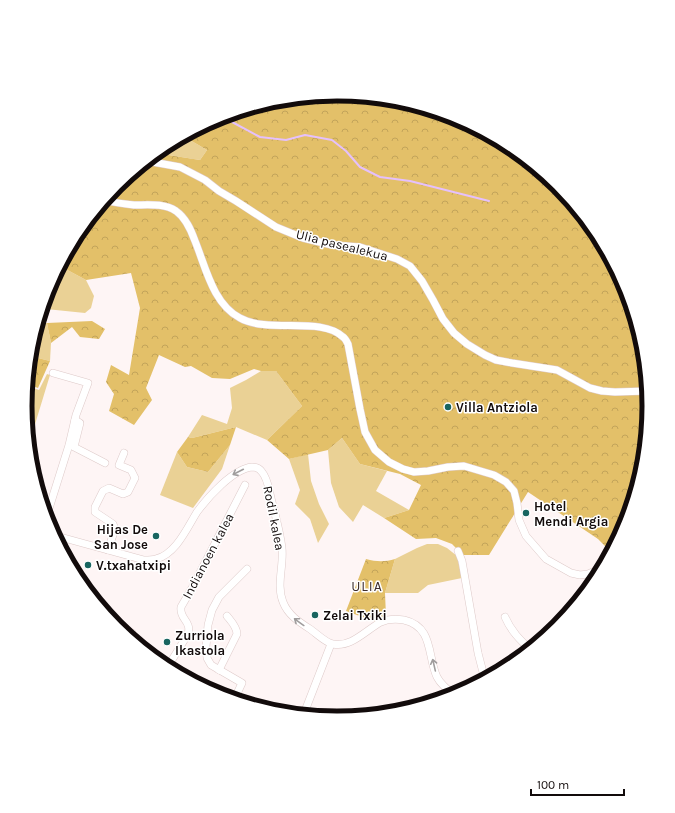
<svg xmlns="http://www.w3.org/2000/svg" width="675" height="813" font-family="Karla,sans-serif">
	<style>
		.green { fill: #ead195 }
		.forest { fill: url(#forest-crowns) }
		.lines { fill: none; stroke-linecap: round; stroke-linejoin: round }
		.stream { stroke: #e5c0fc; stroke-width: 2 }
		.street-casing { stroke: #decac9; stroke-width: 8 }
		.street { stroke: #fff; stroke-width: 7 }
		.oneway { stroke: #a09d9d }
		.poi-dot { fill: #186560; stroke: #fff; stroke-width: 1.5 }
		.labels { text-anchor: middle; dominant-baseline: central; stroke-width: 3; stroke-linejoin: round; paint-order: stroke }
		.street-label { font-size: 13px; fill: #120b0b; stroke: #fff }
		.poi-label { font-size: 13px; font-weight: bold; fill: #120b0b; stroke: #fff; text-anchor: start }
		.neighbourhood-label { font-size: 14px; letter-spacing: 1px; fill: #3d2d2c; stroke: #fff }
		.rim { fill: none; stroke: #120b0b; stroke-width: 5 }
	</style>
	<defs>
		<pattern id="forest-crowns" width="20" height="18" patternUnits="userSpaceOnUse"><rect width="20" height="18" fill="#e3c069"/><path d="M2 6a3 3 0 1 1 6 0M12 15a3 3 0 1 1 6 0" fill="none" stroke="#c2a45a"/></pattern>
	</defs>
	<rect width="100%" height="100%" fill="#fef5f5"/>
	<g class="green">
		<polygon points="183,136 207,150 200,160 156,153 164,147"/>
		<polygon points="60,266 86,280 94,296 91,308 85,313 46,309 49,287"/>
		<polygon points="39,323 47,323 51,343 50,361 38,358"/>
		<polygon points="261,371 276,371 302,406 267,440 236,427 192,438 188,437 202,415 227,424 232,408 230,388 246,380"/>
		<polygon points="47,374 50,375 29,444 25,406 27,386 39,390"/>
		<polygon points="342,438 360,464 387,471 376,491 409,510 384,518 363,505 353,522 339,507 331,483 328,450"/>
		<polygon points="230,445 222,469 193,508 160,495 177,452 187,467 208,472"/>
		<polygon points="308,454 311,481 319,504 329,524 318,543 310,519 295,504 300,490 289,459"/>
		<polygon points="427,544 438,544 447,548 457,556 462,578 428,585 418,593 385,593 395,559 417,548"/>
	</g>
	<g class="forest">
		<polygon points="338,94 399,100 457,118 511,147 559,186 597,233 626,287 644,346 650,407 644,468 626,526 612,553 598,539 528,492 489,555 463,555 452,544 436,538 416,539 384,518 409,510 421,485 400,474 360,464 342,438 328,450 289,459 267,440 302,406 276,371 261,371 254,369 230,379 212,378 191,366 185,367 159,355 146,388 152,400 134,425 109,411 114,394 106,382 111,365 129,375 140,308 131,273 86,280 60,266 78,233 99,206 128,186 122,181 156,153 200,160 207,150 183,136 218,118 277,100"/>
		<polygon points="92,321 105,329 99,339 80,337 72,327 51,343 47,323"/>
		<polygon points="38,323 39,323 38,358 50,361 38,388 27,384 31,345"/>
		<polygon points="236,427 230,445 208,472 187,467 177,452 188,437 192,438"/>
		<path d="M366,559C377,562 385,562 395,559L385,593L386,616L376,622L346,611Z"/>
	</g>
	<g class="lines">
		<polyline class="stream" points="228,115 232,122 260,137 286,140 305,135 332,140 346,151 360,167 380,177 410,181 489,201"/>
		<g class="street-casing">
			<g id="street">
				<polyline points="147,161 180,167 205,180 219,191 236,201 276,227 303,238 332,245 360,247 397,259 410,266 422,281 433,300 443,319 454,333 467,344 485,355 496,360 512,363 557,370 590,388 602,391 615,392 648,391"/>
				<path d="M105,200C114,203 124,204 134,205C148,205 164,203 176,211C186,218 191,230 195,241C206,268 213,304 240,318C269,334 321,316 343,337C345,338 347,342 348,344L360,409L365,432L375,450L389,462L403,469L414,472L428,471L448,467L464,466L494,475L506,482L514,491L517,503L519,520L526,536L546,559L571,573L580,575L588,574L595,571L611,555"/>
				<polyline points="75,420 80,423 74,447 105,463"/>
				<polyline points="46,518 69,445 76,415 88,383 53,373"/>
				<path d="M53,535L144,560C148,560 153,560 156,559C176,554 187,528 197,512C208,497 233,469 252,467C256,467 260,469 262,472C268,479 269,490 271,498C275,514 280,531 282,548C284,565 276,585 283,602C288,615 299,622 310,629C316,633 326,643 333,644C351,648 366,630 381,622C388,619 397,619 404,620C434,627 427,656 437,677C441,685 449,691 456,696"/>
				<polyline points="108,550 115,529 113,524 95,512 95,507 103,491 109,488 123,494 128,492 135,478 131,470 119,465 124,453"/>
				<polyline points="458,551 462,561 478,653 485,680"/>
				<path d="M505,617C511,631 520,640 531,650"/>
				<polyline points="115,626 132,633"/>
				<path d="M167,668L188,634C192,621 179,619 181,607L192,588L245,485"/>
				<path d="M219,670L237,634C237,627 231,621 227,616"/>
				<polyline points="234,700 242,683 211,665 207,658 206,647 208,625 212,610 219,597 247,569"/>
				<polyline points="425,705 427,701"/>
				<polyline points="303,716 331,644"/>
			</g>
		</g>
		<use href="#street" class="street"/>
	</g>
	<defs><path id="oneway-shaft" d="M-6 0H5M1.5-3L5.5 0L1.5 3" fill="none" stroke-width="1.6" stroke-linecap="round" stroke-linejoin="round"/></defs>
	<g class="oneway">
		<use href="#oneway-shaft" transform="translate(238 472) rotate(153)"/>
		<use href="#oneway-shaft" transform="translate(299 622) rotate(-144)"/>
		<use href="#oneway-shaft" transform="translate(434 665) rotate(-103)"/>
	</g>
	<g class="poi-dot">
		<circle cx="448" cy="407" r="4"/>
		<circle cx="526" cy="513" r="4"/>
		<circle cx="156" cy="536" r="4"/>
		<circle cx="88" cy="565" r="4"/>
		<circle cx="315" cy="615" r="4"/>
		<circle cx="167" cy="642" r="4"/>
	</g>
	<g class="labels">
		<g class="street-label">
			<text transform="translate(342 245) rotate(14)">Ulia pasealekua</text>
			<text transform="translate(274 518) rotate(79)">Rodil kalea</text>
			<text transform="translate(208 556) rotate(-62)">Indianoen kalea</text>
		</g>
		<g class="poi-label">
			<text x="456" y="407">Villa Antziola</text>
			<text x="534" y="506">Hotel<tspan x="534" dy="15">Mendi Argia</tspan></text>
			<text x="148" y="529" text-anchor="end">Hijas De<tspan x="148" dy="15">San Jose</tspan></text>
			<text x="96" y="565">V.txahatxipi</text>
			<text x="323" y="615">Zelai Txiki</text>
			<text x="175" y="635">Zurriola<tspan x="175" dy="15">Ikastola</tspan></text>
		</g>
		<g class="neighbourhood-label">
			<text x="367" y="586">ULIA</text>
		</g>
	</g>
	<path d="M0 0H675V813H0ZM32 406a305 305 0 1 1 610 0a305 305 0 1 1-610 0Z" fill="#fff" fill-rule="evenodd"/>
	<path class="rim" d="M32 406a305 305 0 1 1 610 0a305 305 0 1 1-610 0Z"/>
	<path d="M531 789v6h93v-6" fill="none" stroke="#120b0b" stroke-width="2"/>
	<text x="537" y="789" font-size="12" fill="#120b0b" stroke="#ffffff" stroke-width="3" paint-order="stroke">100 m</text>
</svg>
